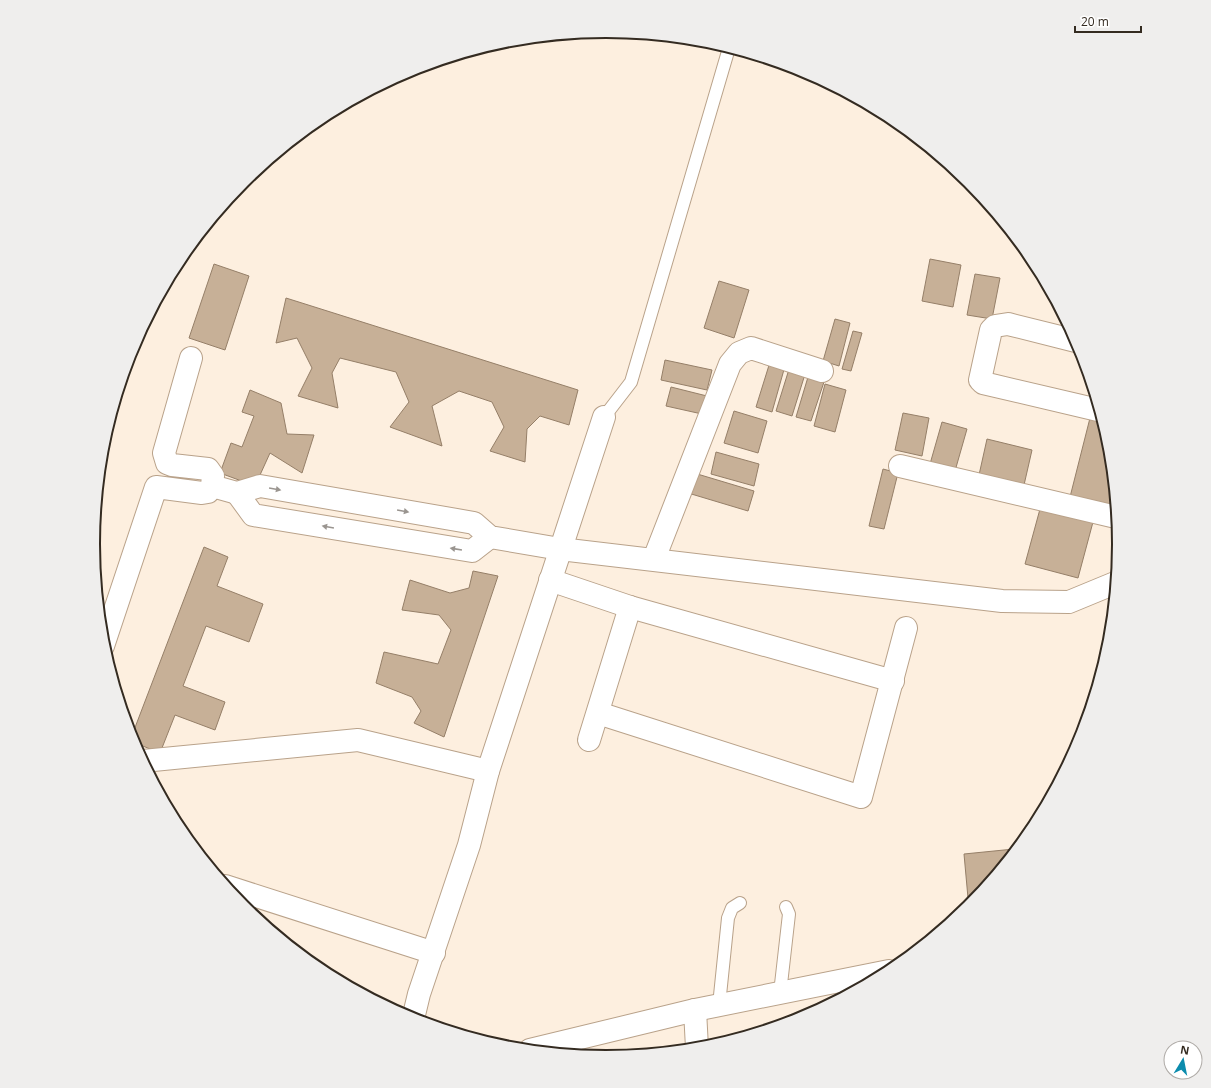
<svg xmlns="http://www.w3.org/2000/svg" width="1211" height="1088" font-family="'Open Sans',sans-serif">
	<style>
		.building { fill: #c7b097; stroke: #957f68 }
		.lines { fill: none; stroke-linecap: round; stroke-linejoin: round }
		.lane-casing { stroke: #b9a28a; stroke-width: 14 }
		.street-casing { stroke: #b9a28a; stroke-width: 24 }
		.secondary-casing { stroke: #b9a28a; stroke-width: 24 }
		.lane { stroke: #fff; stroke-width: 12 }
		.street { stroke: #fff; stroke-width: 22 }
		.secondary { stroke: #fff; stroke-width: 22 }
		.oneway { fill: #9a9590 }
		.rim { fill: none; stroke: #342b21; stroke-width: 2 }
	</style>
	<rect width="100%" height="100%" fill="#fdefdf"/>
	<g class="building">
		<polygon points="930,259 961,265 953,307 922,301"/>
		<polygon points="214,264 249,276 225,350 189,338"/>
		<polygon points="975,274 1000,278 992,319 967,315"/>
		<polygon points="719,281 749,290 734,338 704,328"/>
		<polygon points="286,298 578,390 569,425 540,416 527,429 525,462 490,451 504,427 492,402 459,391 432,406 442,446 390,427 409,402 396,372 340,358 332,373 338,408 298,396 312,368 297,338 276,343"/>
		<polygon points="835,319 850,323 839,366 823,361"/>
		<polygon points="853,331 862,333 851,371 842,369"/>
		<polygon points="665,360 712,370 707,390 661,380"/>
		<polygon points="770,362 785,366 772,412 756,407"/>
		<polygon points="790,366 806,371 792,416 776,411"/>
		<polygon points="808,377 824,382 811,421 796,417"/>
		<polygon points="825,384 846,390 835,432 814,426"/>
		<polygon points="671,387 707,396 702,414 666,406"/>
		<polygon points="250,390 281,403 287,434 314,435 302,473 270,453 255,486 220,473 231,443 242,447 254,416 242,412"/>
		<polygon points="734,411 767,421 758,453 724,443"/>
		<polygon points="903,413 929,418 922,456 895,450"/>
		<polygon points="1090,418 1102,421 1109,444 1115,513 1069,501"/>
		<polygon points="942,422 967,429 955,471 930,464"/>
		<polygon points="987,439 1032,450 1024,485 979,475"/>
		<polygon points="716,452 759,464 754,486 711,474"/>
		<polygon points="883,469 898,473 884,529 869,526"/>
		<polygon points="694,473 754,491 748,511 688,493"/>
		<polygon points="1040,509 1093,522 1078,578 1025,564"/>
		<polygon points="204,547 228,557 217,586 263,604 249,642 206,626 183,686 225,702 215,730 175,715 160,753 133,742 131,738"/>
		<polygon points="473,571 498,576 444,737 414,723 421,711 412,697 376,683 384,652 438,664 451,630 439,615 402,610 410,580 450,593 469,588"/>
		<polygon points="1014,849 976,897 968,898 964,854"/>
	</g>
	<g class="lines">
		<g class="lane-casing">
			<g id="lane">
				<polyline points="604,417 631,382 729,48"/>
				<polyline points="780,993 789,914 786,907"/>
				<polyline points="719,1005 728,918 732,908 740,903"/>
			</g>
		</g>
		<g class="street-casing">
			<g id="street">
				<polyline points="1076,341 1008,324 995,326 991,330 980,380 983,383 1098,410"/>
				<polyline points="900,466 1116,517"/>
				<polyline points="212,486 237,493 260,486 474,523 490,537 560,549 1002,601 1069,602 1115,583"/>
				<polyline points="237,493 253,515 472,551 490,537"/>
				<polyline points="654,559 730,364 739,353 751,348 822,371"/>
				<polyline points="550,580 630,607 893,681"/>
				<polyline points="103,646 156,487 202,493 208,492 212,486 213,476 208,469 172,465 167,463 164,453 191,358"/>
				<polyline points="598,713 861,797 906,628"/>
				<polyline points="589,740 630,607"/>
				<polyline points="143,761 358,740 488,771"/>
				<polyline points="225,886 434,953"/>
				<polyline points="695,1010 697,1048"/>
				<polyline points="413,1019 419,994 469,845 488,771 604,417"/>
			</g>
		</g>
		<g class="secondary-casing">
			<polyline id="secondary" points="530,1050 695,1010 889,971"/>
		</g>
		<use href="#lane" class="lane"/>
		<use href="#street" class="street"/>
		<use href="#secondary" class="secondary"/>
	</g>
	<defs><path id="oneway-solid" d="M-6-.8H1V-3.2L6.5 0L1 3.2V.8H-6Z"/></defs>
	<g class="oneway">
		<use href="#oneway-solid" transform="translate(275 489) rotate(10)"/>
		<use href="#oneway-solid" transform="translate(403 511) rotate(10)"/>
		<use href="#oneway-solid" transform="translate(328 527) rotate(-170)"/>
		<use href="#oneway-solid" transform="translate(456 549) rotate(-171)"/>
	</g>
	<path d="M0 0H1211V1088H0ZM100 544a506 506 0 1 1 1012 0a506 506 0 1 1-1012 0Z" fill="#efeeed" fill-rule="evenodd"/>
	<path class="rim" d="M100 544a506 506 0 1 1 1012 0a506 506 0 1 1-1012 0Z"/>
	<g transform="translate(1183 1060) rotate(10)"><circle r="19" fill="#ffffff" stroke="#aeaaa6"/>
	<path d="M0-3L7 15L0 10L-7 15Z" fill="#0c8cad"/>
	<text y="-6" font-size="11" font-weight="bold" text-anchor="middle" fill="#342b21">N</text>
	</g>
	<path d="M1075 26v6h66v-6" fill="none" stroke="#342b21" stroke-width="2"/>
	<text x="1081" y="26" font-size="12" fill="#342b21" stroke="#ffffff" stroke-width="3" paint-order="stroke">20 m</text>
</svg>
